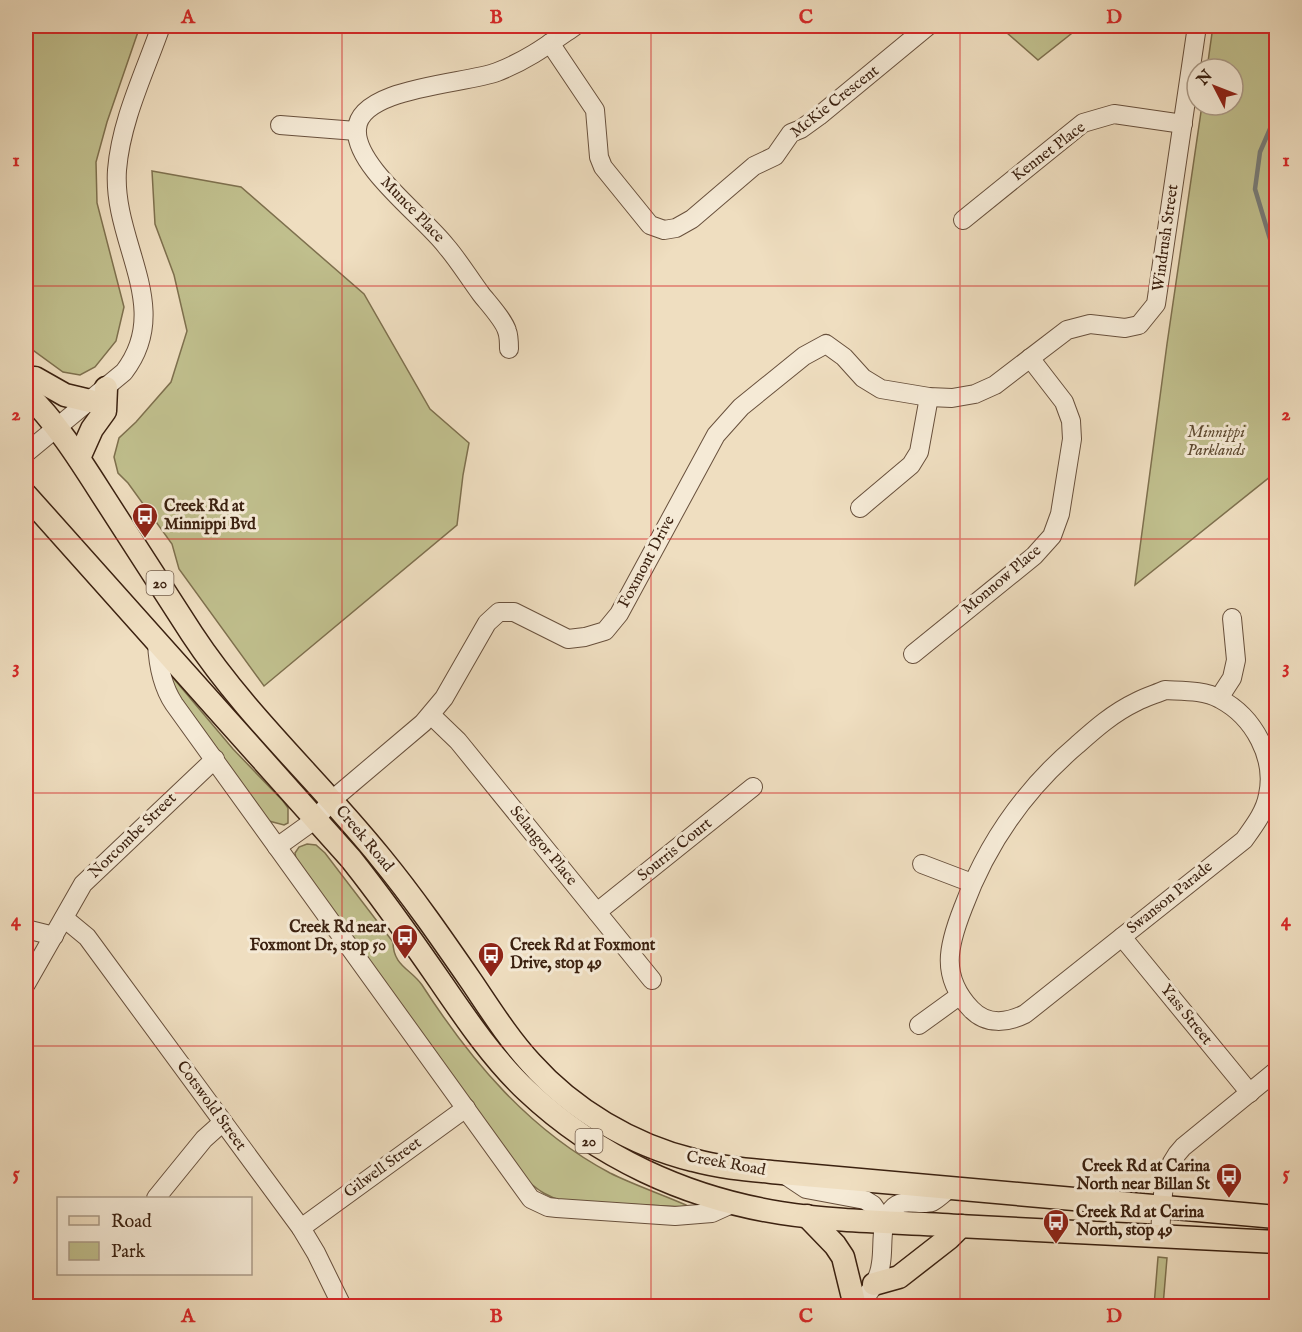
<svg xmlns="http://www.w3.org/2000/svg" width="1302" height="1332" font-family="'IM FELL English',serif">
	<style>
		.green { fill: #c0bf8d; stroke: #7e704e; stroke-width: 1.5 }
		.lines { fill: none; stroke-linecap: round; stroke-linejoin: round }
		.stream { stroke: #787c78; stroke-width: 4.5 }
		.minor-casing { stroke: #68503c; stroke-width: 20 }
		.major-casing { stroke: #3b2110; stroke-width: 25 }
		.minor { stroke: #f5ead6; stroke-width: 18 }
		.major { stroke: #efdec0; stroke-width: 22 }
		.grid { fill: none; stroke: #d62828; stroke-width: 1.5; stroke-opacity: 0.55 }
		.labels { text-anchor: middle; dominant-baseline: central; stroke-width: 6; stroke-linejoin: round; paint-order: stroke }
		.shield { fill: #f5ead6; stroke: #735d4b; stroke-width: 1.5 }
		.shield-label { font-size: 15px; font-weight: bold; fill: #3b2110 }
		.street-label { font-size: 16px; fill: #3b2110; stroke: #f5ead6 }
		.park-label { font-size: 16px; font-style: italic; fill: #5c482f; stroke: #f5ead6 }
		.poi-label { font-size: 16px; font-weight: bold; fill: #3b2110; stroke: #f5ead6; text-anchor: start }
		.neatline { fill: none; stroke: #d62828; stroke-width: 2 }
		.grid-label { font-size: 20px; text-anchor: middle; font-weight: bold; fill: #d62828 }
	</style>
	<rect width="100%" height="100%" fill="#efdec0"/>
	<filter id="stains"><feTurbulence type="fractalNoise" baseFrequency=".00333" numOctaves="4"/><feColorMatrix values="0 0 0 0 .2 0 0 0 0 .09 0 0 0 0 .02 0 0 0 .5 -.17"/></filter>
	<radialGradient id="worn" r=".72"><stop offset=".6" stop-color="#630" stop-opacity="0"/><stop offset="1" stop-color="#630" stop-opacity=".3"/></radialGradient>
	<g class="green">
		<polygon points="26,26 140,26 107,122 96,162 97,203 124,307 116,341 95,367 80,375 63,372 26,345"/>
		<polygon points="999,26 1081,26 1038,60"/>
		<polygon points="1213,26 1276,26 1276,472 1135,585 1167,344 1202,105 1233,105 1233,69 1207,69"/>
		<polygon points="152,171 241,187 364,294 430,409 469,443 463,475 457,525 264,686 179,569 172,544 128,483 118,473 114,457 119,438 136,422 171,382 187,331 174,275 155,224"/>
		<polygon points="169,673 233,749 283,801 288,808 288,823 284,825 269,821 177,693"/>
		<path d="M307,844L316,845L325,853L393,942C393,966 411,969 422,985C471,1061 529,1130 610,1173C634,1185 661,1194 686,1205L685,1207L563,1201C548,1197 539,1191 528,1181L296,859L295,853L299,847Z"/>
		<polygon points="1158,1257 1167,1258 1163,1306 1154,1306"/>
	</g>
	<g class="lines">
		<polyline class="stream" points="1276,115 1260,152 1255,189 1270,239 1276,247"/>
		<g class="minor-casing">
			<g id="minor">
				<polyline points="550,43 595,110 599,157 603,167 650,225 664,230 676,228 692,219 754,166 775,156 791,133 801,129 819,116 928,26"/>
				<polyline points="280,125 356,131"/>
				<polyline points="963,220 1083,123 1114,114 1183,124"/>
				<path d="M509,349C509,343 509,336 507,331C504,320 488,303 481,294C469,278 459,261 446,246C424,217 354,166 357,129C359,87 466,84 497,72C528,60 549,44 575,26"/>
				<path d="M26,453L124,372C174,307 112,243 117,170C121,120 145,72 161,26"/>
				<polyline points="860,508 911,465 919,452 929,397"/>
				<path d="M157,643C158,665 162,686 174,704L531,1199L548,1207L557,1208L675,1216L712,1213L734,1203"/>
				<polyline points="913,654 1034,556 1052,536 1060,514 1072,439 1071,421 1064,402 1030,358"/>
				<path d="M1165,690C1183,691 1204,690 1220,699C1254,717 1276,758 1268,795C1265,812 1254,826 1244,840L1025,1014C1007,1023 986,1025 971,1009C940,976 948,946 963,908C987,843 1024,790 1077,745C1095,729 1113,713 1136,702C1145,697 1156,694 1165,690Z"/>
				<polyline points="1219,698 1232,678 1236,660 1232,618"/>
				<polyline points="431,715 458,741 652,980"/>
				<polyline points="277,847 316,819 332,800 423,723 444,698 487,623 499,612 514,612 568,639 585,637 605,631 619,614 716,435 741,407 804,356 826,344 844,357 863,378 881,389 929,397 952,398 975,394 995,385 1067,330 1090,324 1125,328 1139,325 1156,304 1197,26"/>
				<polyline points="922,864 972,883"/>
				<polyline points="597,912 753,787"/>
				<polyline points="64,918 87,937 301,1228 316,1253 342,1306"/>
				<polyline points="26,929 54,936"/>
				<polyline points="1122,937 1250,1093"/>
				<polyline points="26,984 83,884 215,759"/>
				<polyline points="919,1025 959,996"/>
				<polyline points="782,1173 806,1189 865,1200 873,1205 884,1221"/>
				<polyline points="156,1198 204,1139 223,1122"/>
				<polyline points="301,1228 466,1108"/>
				<path d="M1160,1237C1162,1206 1160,1170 1183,1147L1276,1071"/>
				<path d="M856,1306C869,1295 879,1280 881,1263C884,1245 879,1224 892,1209C901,1197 920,1206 932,1202C938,1199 945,1192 950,1188"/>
			</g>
		</g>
		<g class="major-casing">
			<g id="major">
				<polyline points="26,378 35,378 65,395 90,401"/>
				<path d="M26,393C57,423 80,460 103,496C133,542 162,588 192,634C246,716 320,782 381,858C413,897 442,939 471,981C490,1009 508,1038 531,1063C573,1110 632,1145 693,1160C722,1168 752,1170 782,1173L1276,1217"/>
				<polyline points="79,458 92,429 105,411 106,388"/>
				<path d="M26,495L351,859C382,898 411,939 440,981C466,1019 493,1059 527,1091C597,1157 686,1198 781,1213C839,1222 899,1222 958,1226C1064,1232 1171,1236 1276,1242"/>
				<polyline points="807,1216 835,1245 843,1257 855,1306"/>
				<polyline points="874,1284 899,1277 949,1238 961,1226"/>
			</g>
		</g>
		<use href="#minor" class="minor"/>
		<use href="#major" class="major"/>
	</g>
	<path class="grid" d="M342,26V1306M651,26V1306M960,26V1306M26,286H1276M26,539H1276M26,793H1276M26,1046H1276"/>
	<defs>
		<g id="bus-pin" transform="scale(1.35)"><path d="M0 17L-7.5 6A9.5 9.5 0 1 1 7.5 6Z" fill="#8f2418" stroke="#f5ead6"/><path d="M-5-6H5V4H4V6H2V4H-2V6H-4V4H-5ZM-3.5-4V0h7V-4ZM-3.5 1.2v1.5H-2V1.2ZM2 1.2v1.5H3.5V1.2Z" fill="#fff"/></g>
	</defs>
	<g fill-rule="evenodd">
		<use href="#bus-pin" x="145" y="516"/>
		<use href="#bus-pin" x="405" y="937"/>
		<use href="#bus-pin" x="491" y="955"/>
		<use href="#bus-pin" x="1229" y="1176"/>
		<use href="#bus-pin" x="1056" y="1222"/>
	</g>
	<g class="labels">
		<g class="shield">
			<rect x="146.5" y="571" width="27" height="24" rx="4.5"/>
			<rect x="575.5" y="1129" width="27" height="24" rx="4.5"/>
		</g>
		<g class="shield-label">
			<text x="160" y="583">20</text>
			<text x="589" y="1141">20</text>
		</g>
		<g class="street-label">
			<text transform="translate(835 102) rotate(-38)">McKie Crescent</text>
			<text transform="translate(1049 152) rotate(-37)">Kennet Place</text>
			<text transform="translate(412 210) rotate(46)">Munce Place</text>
			<text transform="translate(1166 238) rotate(-82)">Windrush Street</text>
			<text transform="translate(647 562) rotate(-62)">Foxmont Drive</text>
			<text transform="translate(1002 580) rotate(-40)">Monnow Place</text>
			<text transform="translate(133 836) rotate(-44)">Norcombe Street</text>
			<text transform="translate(364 839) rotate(50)">Creek Road</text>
			<text transform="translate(543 846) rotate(51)">Selangor Place</text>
			<text transform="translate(675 850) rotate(-39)">Sourris Court</text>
			<text transform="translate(1170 898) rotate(-39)">Swanson Parade</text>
			<text transform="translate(1186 1015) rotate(51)">Yass Street</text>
			<text transform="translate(211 1106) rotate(54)">Cotswold Street</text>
			<text transform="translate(726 1164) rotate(10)">Creek Road</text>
			<text transform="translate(383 1168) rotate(-36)">Gilwell Street</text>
		</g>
		<g class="park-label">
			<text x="1216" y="433">Minnippi<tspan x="1216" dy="18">Parklands</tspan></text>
		</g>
		<g class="poi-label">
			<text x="164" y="507">Creek Rd at<tspan x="164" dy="18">Minnippi Bvd</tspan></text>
			<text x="386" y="928" text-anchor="end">Creek Rd near<tspan x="386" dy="18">Foxmont Dr, stop 50</tspan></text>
			<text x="510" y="946">Creek Rd at Foxmont<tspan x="510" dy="18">Drive, stop 49</tspan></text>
			<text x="1210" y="1167" text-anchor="end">Creek Rd at Carina<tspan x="1210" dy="18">North near Billan St</tspan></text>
			<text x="1076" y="1213">Creek Rd at Carina<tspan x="1076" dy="18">North, stop 49</tspan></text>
		</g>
	</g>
	<rect width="1302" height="1332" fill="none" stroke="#efdec0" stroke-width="66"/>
	<rect x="57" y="1197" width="195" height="78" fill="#f5ead6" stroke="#ab9a87" stroke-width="1.5"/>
	<rect x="69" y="1216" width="30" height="9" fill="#efdec0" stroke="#ab9a87" stroke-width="1.5"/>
	<text x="111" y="1227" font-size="18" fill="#3b2110">Road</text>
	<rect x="69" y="1242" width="30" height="18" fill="#c0bf8d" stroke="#ab9a87" stroke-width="1.5"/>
	<text x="111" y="1257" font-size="18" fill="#3b2110">Park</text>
	<g transform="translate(1215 87) rotate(312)"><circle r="28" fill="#f5ead6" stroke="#ab9a87" stroke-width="1.5"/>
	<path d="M0-4.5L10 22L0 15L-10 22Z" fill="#8f2418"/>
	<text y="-9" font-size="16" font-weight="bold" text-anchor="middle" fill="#3b2110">N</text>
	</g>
	<rect x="33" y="33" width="1236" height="1266" class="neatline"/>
	<g class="grid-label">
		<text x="188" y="23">A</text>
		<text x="496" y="23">B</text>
		<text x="806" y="23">C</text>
		<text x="1114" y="23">D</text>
		<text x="16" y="166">1</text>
		<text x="1286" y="166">1</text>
		<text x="16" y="420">2</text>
		<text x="1286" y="420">2</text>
		<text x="16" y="673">3</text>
		<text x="1286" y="673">3</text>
		<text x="16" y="926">4</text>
		<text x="1286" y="926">4</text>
		<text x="16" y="1179">5</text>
		<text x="1286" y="1179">5</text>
		<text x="188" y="1322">A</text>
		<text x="496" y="1322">B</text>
		<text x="806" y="1322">C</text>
		<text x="1114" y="1322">D</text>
	</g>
	<rect width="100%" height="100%" filter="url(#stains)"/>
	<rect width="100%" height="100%" fill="url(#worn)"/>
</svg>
